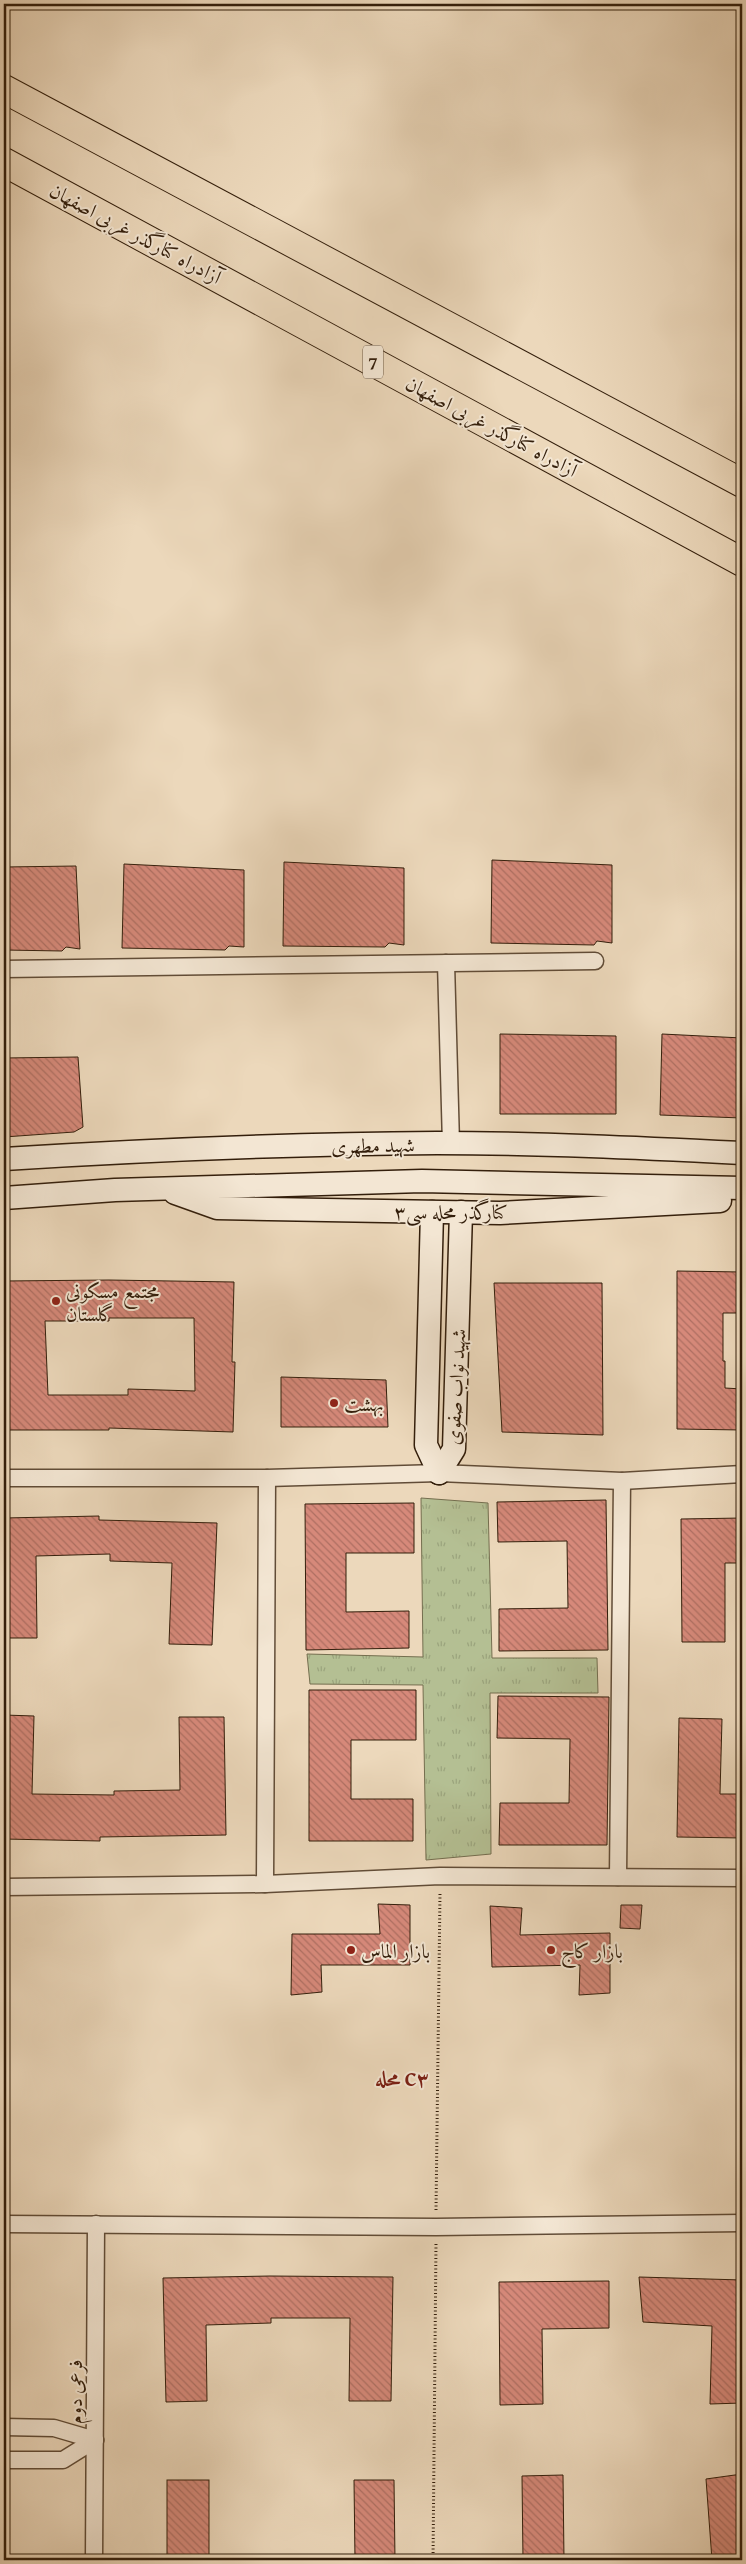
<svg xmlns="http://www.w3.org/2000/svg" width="746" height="2564" font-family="'Gentium Book Plus',Amiri,serif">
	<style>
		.grass { fill: url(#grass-tufts); stroke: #746e4f }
		.building { fill: url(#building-back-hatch); stroke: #331e0b; fill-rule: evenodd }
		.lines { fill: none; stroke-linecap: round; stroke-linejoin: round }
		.street-casing { stroke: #614c37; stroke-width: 19 }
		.secondary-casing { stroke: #331e0b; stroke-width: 25 }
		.highway-casing { stroke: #331e0b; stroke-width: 30 }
		.path { stroke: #331e0b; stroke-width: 3; stroke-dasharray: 1 2.5; stroke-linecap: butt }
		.street { stroke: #f3e6d3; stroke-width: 16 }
		.secondary { stroke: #f3e6d3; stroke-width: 22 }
		.highway { stroke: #ecd8bb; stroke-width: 28 }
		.poi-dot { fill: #8f2418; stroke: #f3e6d3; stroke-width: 2 }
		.labels { text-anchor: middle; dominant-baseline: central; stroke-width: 4; stroke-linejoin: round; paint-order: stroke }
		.shield { fill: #f3e6d3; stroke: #6d5a47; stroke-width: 1 }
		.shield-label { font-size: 19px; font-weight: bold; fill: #331e0b }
		.street-label { font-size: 20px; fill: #331e0b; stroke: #f3e6d3 }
		.poi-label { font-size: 20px; fill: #331e0b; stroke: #f3e6d3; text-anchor: start }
		.neighbourhood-label { font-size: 21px; font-weight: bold; fill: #7a1f14; stroke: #f3e6d3 }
	</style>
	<defs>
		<pattern id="grass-tufts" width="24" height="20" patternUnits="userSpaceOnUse" patternTransform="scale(1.25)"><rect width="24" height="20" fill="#b4bf93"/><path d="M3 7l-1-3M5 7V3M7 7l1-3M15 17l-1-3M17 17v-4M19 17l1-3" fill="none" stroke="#9ba47d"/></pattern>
		<pattern id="building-back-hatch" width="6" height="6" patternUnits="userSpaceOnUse" patternTransform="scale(1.25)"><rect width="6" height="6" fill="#d6897a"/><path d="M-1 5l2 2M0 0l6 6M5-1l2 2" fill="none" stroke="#ae6f62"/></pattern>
	</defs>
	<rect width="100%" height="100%" fill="#ecd8bb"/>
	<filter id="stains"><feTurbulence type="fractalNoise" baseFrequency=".004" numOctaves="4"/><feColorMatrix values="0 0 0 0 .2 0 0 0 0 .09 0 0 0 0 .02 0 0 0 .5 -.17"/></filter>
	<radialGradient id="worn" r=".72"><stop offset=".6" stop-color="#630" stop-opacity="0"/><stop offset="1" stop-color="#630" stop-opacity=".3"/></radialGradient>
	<polygon class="grass" points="421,1498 488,1503 492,1658 597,1658 598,1693 490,1693 491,1854 426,1860 423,1685 310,1684 307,1654 423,1657"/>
	<g class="building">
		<polygon points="492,860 612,865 612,943 597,941 594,945 491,943"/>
		<polygon points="284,862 404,868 404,945 389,943 385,947 283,946"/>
		<polygon points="124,864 244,870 244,947 229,946 225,950 122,948"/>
		<polygon points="76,866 80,949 66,947 62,951 4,950 4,867"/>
		<polygon points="500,1034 616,1036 616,1114 500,1114"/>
		<polygon points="662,1034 742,1038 742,1118 660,1115"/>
		<polygon points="78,1057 83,1127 74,1132 4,1137 4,1058"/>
		<polygon points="677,1271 742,1272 742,1313 723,1313 723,1361 725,1361 725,1388 742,1389 742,1430 677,1429"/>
		<path d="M109,1280L234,1282L232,1362H235L233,1432L109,1428V1430H4V1281ZM109,1318H194L195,1391L128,1389V1395H48L45,1321H109Z"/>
		<polygon points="494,1283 602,1283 603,1435 502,1432"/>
		<polygon points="281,1377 386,1380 388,1427 281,1427"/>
		<polygon points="606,1500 608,1650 499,1651 499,1609 568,1608 567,1541 498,1542 497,1502"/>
		<polygon points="414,1503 414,1553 346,1553 346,1612 409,1611 409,1648 306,1650 305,1504"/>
		<polygon points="99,1516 99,1520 217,1523 212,1645 169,1644 172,1563 110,1561 110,1554 36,1556 37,1638 4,1638 4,1518"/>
		<polygon points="742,1518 742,1563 725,1563 725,1642 682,1642 681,1519"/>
		<polygon points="309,1690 416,1690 416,1740 351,1740 351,1799 413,1799 413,1841 309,1841"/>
		<polygon points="498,1696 609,1697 607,1845 499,1845 500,1803 569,1803 570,1739 497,1738"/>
		<polygon points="4,1715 34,1716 32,1794 114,1795 114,1791 180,1790 179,1717 224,1717 226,1835 100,1837 100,1841 4,1839"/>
		<polygon points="679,1718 722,1719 720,1794 742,1794 742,1838 677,1837"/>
		<polygon points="378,1904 410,1905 410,1965 321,1965 322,1992 291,1995 292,1934 380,1934"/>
		<polygon points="621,1905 642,1905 640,1929 620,1928"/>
		<polygon points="490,1906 522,1908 520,1935 610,1933 610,1993 579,1995 580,1965 492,1967"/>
		<polygon points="270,2276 393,2277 391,2401 349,2401 350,2318 271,2318 271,2323 206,2325 207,2401 166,2402 163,2278"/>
		<polygon points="639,2277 742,2280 742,2403 710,2404 712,2326 643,2322"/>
		<polygon points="609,2281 609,2328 542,2329 543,2404 500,2405 499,2282"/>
		<polygon points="742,2474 742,2560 712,2560 706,2479"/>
		<polygon points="563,2475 564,2560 523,2560 522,2476"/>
		<rect x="167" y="2480" width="42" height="80"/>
		<polygon points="354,2480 394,2480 395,2560 355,2560"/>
	</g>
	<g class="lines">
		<g class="street-casing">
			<g id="street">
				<polyline points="446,963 451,1144"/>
				<polyline points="4,969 595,961"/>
				<polyline points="4,1478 267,1478 439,1473 622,1481 742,1474"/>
				<polyline points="618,1877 622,1481"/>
				<polyline points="265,1884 267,1478"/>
				<polyline points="4,1887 265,1884 440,1876 742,1878"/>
				<polyline points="4,2224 436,2227 742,2223"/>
				<polyline points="4,2427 54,2428 95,2440"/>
				<polyline points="4,2460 63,2460 95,2440"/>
				<polyline points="94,2560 96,2224"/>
			</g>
		</g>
		<g class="secondary-casing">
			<g id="secondary">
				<path d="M4,1159C148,1150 293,1144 437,1143C539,1143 641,1148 742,1153"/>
				<polyline points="175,1193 217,1208 500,1213 720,1201"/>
				<polyline points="4,1198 115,1190 422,1181 742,1188"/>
				<polyline points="432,1212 426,1445 439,1473"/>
				<polyline points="439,1473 454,1449 461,1212"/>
			</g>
		</g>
		<g class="highway-casing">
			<g id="highway">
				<polyline points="4,89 742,483"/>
				<polyline points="4,162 742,562"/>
			</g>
		</g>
		<g class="path">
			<polyline points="436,2210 440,1893"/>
			<polyline points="433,2560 436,2243"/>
		</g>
		<use href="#street" class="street"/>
		<use href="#secondary" class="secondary"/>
		<use href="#highway" class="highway"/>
	</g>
	<g class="poi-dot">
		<circle cx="56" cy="1301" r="5"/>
		<circle cx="334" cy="1403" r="5"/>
		<circle cx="351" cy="1950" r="5"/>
		<circle cx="551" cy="1950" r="5"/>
	</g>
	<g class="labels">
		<rect class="shield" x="363" y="345.5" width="20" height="33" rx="4"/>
		<g class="shield-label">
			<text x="373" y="362">7</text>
		</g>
		<g class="street-label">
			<text transform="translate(136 233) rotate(28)">آزادراه کنارگذر غربی اصفهان</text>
			<text transform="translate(492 426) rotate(28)">آزادراه کنارگذر غربی اصفهان</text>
			<text transform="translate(373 1145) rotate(-1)">شهید مطهری</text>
			<text x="451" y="1211">کنارگذر محله سی۳</text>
			<text transform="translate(455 1387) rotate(-87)">شهید نواب صفوی</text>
			<text transform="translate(74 2392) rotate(-90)">فرعی دوم</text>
		</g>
		<g class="poi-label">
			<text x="66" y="1290">مجتمع مسکونی<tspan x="66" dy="23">گلستان</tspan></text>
			<text x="344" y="1403">بهشت</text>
			<text x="361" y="1950">بازار الماس</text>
			<text x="561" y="1950">بازار کاج</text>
		</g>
		<g class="neighbourhood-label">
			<text x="402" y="2078">محله C۳</text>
		</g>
	</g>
	<rect width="746" height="2564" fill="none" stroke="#ecd8bb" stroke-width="20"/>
	<rect x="5" y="5" width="736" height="2554" fill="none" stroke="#331e0b" stroke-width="2.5"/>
	<rect x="10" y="10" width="726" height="2544" fill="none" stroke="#331e0b"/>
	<rect width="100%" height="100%" filter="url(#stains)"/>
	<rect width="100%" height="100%" fill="url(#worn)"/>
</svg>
